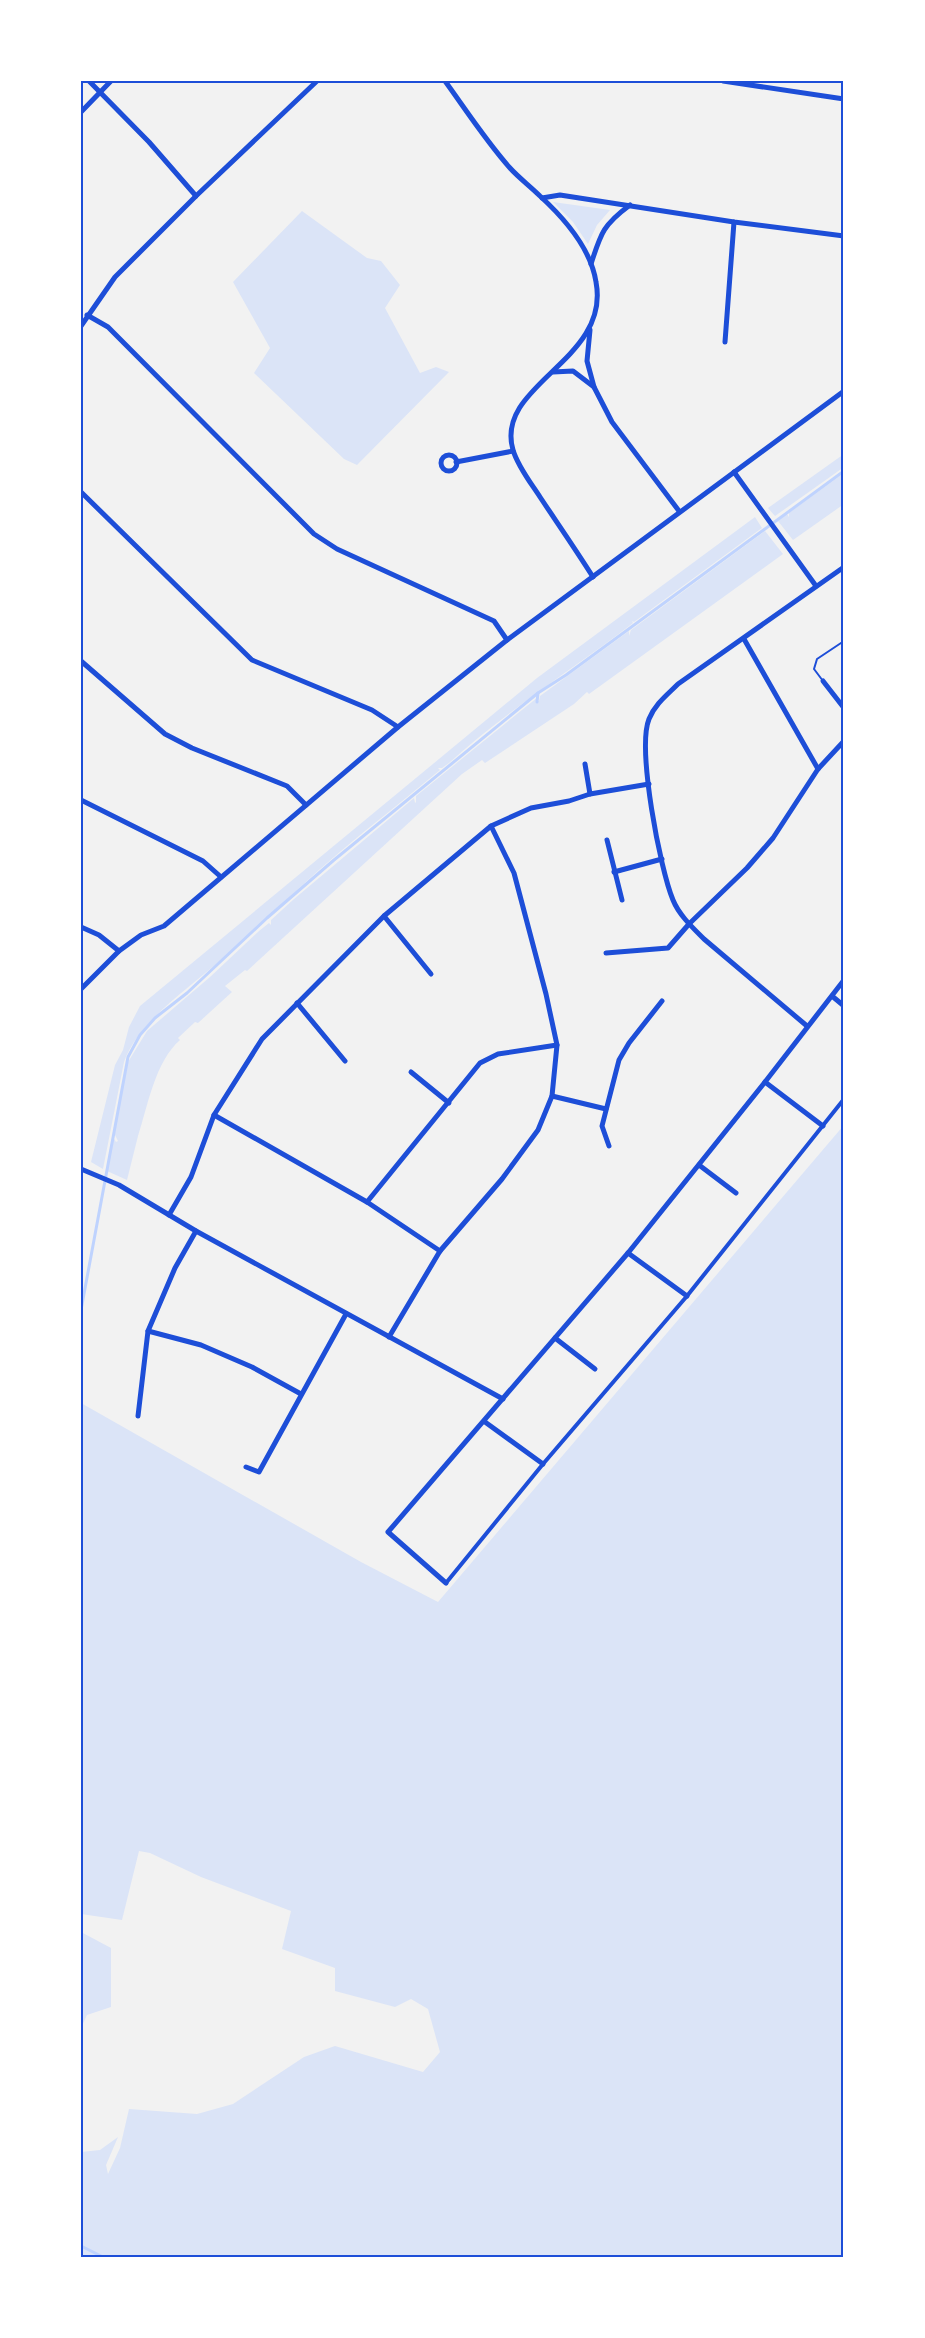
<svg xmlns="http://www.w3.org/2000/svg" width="925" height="2338" font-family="'Fira Sans Condensed',sans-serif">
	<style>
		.green { fill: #dbe4f7 }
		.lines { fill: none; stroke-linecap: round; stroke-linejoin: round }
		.stream { stroke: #bfd3fe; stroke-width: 3 }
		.service { stroke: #1d4ed8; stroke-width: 2 }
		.pedestrian { stroke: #1d4ed8; stroke-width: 4 }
		.minor { stroke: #1d4ed8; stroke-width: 5 }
		.neatline { fill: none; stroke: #1d4ed8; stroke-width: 2 }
	</style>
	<rect width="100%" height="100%" fill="#f2f2f2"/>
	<g class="green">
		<polygon points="553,202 610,210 597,225 588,244 573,222"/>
		<polygon points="302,211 367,258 381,261 400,285 385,308 420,373 436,367 449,372 357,465 344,459 254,373 270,348 233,282"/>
		<polygon points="844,454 844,467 775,516 768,508"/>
		<polygon points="844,473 844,504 793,540 778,521 787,514 789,517 789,513"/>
		<path d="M755,517L762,528L755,533L634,622L632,621L633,623C572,670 506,711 449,763L442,768H438L440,770C408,797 374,823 341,851C301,885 263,922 223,958C191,987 139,1020 124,1062L103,1169L91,1162L115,1065L123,1050L129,1027L140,1006L537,678Z"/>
		<path d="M765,531L783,554L589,694L587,692L574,704L485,763L482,760L462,774L247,971L245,970L225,986L232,992L198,1023L195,1022L178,1038L180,1040C155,1062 148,1105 138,1136L127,1180L107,1171L113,1137L116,1142L118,1141L114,1133L128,1062L147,1031L210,977L259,931L269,923L271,925V920L294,899L414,798L415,803L416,802V796L538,697L537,701H539L540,696L629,631V636L631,630Z"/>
		<polygon points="844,1125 844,2257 81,2257 81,2152 100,2150 118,2137 106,2165 108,2174 120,2148 129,2109 197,2114 233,2104 304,2057 335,2046 423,2072 440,2052 428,2009 411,1999 395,2007 335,1991 335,1968 282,1949 291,1911 201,1877 150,1853 139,1851 122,1920 81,1914 81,1403 361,1562 438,1602"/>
		<polygon points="81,1932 111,1948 111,2007 87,2015 81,2028"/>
	</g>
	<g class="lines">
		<g class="stream">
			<polyline points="537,702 538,693"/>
			<polyline points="81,1310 128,1057 140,1035 155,1018 187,993 267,918 334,860 538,693 566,675 844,471"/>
			<polyline points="81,2246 103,2257"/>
		</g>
		<polyline class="service" points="823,681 814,669 817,659 844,641"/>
		<polyline class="pedestrian" points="446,1583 543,1464 687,1296 844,1099"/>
		<g class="minor">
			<polyline points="89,81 149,142 196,196"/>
			<path d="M445,81C466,110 486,141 510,168C519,178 530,186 540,196C564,218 591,249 596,282C611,361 494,384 513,450C518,467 531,483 540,497C558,524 576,550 593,577"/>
			<polyline points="723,81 844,99"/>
			<polyline points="81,112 111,81"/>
			<polyline points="542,198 560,195 734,222 844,236"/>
			<path d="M591,264C601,233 603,225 630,205"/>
			<polyline points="87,315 108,327 314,534 337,549 494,621 507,640"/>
			<polyline points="81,326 115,277 196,196 317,81"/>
			<polyline points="590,330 587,361 594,387"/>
			<polyline points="725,342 734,222"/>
			<polyline points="553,372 573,371 594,387 612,422 679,511"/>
			<circle cx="449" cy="463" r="8"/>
			<polyline points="456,462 513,451"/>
			<polyline points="734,472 816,586"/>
			<polyline points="81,492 252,660 372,710 398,727"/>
			<polyline points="744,639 818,769"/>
			<polyline points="81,661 165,734 192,748 287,786 306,805"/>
			<polyline points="823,681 844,708"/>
			<polyline points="585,764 590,794"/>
			<polyline points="81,800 203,861 221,877"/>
			<polyline points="607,840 622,900"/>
			<polyline points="614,872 662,859"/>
			<polyline points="384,916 431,974"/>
			<polyline points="81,927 99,935 119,951"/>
			<polyline points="606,953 668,948 689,924 747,868 773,838 818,769 844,741"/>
			<polyline points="81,989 119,951 141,935 164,926 398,727 507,640 844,391"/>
			<polyline points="832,996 844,1006"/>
			<polyline points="297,1003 345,1061"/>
			<path d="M807,1026L704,939C693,928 679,915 673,900C660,869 637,749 649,719C655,704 667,695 678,684L844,567"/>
			<polyline points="411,1072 449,1103"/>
			<polyline points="765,1082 823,1126"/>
			<polyline points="552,1096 606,1109"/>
			<polyline points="214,1115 367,1202 440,1251"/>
			<polyline points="609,1146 602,1126 619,1060 629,1043 662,1001"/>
			<polyline points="699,1165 736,1193"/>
			<polyline points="81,1169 119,1185 196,1231 503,1399"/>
			<polyline points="367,1202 480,1063 498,1054 557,1045"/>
			<polyline points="169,1215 191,1177 214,1115 262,1039 384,916 491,826 531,808 569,801 590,794 649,784"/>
			<polyline points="628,1253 687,1296"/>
			<polyline points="148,1331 201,1345 252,1367 301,1394"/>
			<polyline points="389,1337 440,1251 502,1179 538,1130 552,1096 557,1045 546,994 514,873 491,826"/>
			<polyline points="555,1338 595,1369"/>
			<polyline points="138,1416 148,1331 175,1268 196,1231"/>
			<polyline points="485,1422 543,1464"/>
			<polyline points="246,1467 259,1472 346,1314"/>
			<polyline points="446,1583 388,1532 628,1253 765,1082 844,980"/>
		</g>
	</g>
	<rect width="925" height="2338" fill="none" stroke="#ffffff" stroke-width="165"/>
	<rect x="82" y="82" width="760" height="2174" class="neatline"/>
</svg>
